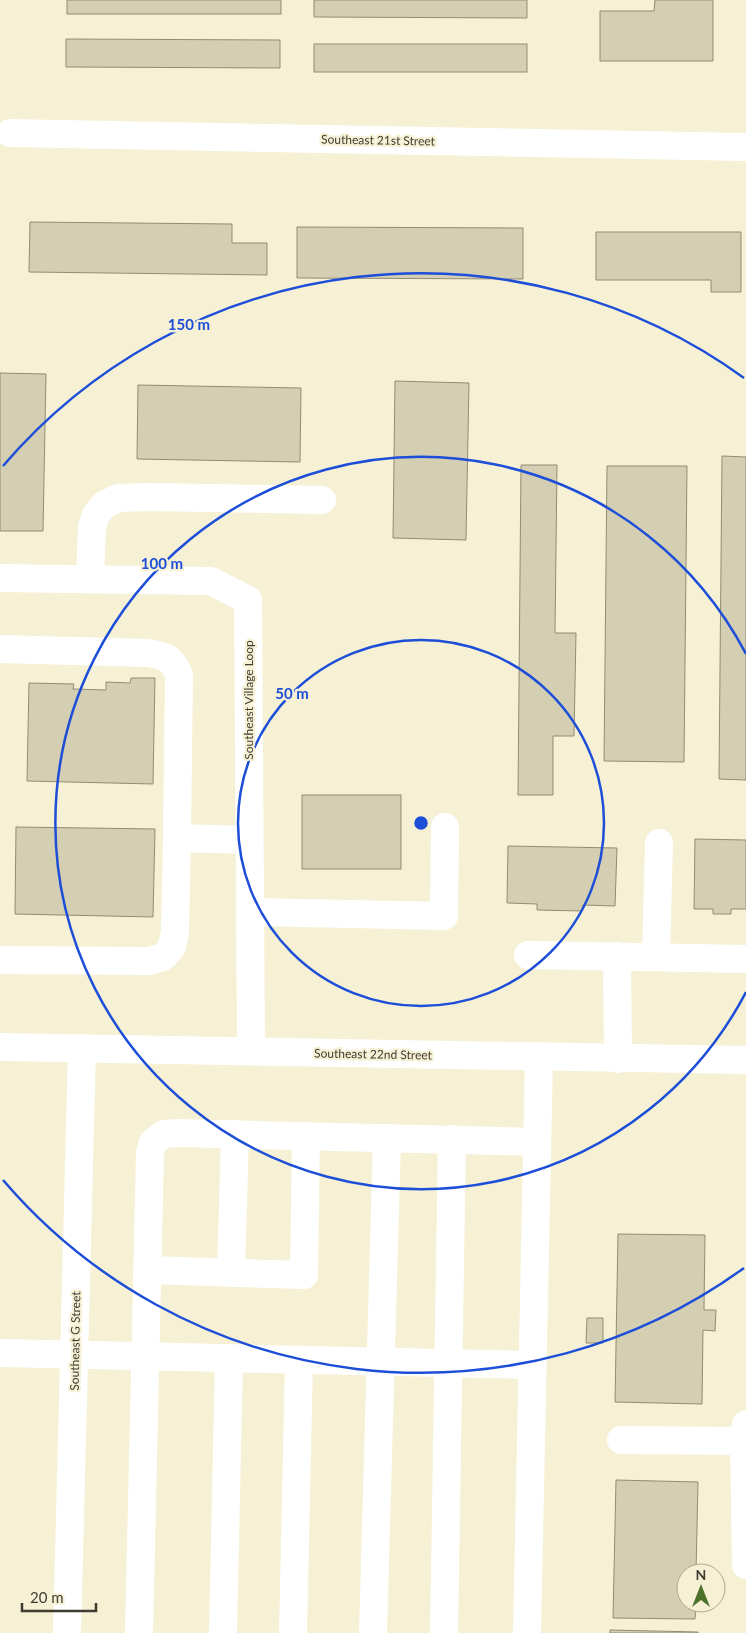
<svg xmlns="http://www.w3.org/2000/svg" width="746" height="1633" font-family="Lato,sans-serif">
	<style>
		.building { fill: #d4ceb3; stroke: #928c74 }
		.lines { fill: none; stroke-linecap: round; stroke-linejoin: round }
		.minor { stroke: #fff; stroke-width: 28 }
		.ring { fill: none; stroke: #1d4ed8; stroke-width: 2.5 }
		.labels { text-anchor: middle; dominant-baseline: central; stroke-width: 4.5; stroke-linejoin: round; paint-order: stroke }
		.street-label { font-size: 12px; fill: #3f3d32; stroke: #f6f0d5 }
		.centre { fill: #1d4ed8; stroke: #f6f0d5; stroke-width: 2.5 }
		.ring-label { font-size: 15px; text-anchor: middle; font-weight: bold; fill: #1d4ed8; stroke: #f6f0d5; stroke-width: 4.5; stroke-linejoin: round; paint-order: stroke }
	</style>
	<rect width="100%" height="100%" fill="#f6f0d5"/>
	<g class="building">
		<rect x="67" y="0" width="214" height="14"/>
		<polygon points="314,0 527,0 527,18 314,17"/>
		<polygon points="655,0 713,0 713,61 600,61 600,11 654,11"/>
		<polygon points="66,39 280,40 280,68 66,67"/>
		<rect x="314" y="44" width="213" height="28"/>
		<polygon points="30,222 232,224 232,243 267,243 267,275 29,272"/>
		<polygon points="297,227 523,228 523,279 297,278"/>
		<polygon points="596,232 741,232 741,292 711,292 711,280 596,280"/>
		<polygon points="0,373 46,374 43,531 0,531"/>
		<polygon points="395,381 469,383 466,540 393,538"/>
		<polygon points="138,385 301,388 300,462 137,459"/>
		<polygon points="722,456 746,457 746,780 719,779"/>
		<polygon points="521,465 557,465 555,633 576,633 574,736 553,736 553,795 518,795"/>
		<polygon points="607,466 687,466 684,762 604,761"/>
		<polygon points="131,678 155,678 153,784 27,781 29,683 74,684 73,689 106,690 106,682 130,683"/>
		<rect x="302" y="795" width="99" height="74"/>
		<polygon points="16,827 155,829 153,917 15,914"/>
		<polygon points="695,839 746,840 746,909 731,909 731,914 713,914 713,909 694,909"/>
		<polygon points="508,846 617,848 615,906 583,905 582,911 537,910 537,904 507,903"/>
		<polygon points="618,1234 705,1235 704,1310 716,1310 715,1331 703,1330 702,1404 615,1402"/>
		<polygon points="587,1318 603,1318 603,1343 586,1343"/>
		<polygon points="616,1480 698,1482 696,1573 686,1573 686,1603 696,1603 695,1619 613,1618"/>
		<polygon points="610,1630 698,1632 698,1633 610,1633"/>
	</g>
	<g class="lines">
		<g class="minor">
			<polyline points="10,133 746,147"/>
			<polyline points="0,578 211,581 248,600 251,1051"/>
			<polyline points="90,579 92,526 96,515 104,505 118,498 147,497 322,500"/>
			<path d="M0,649L148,653C166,656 171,657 179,675L177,838L249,840"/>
			<polyline points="250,912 444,916 445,827"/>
			<polyline points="528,955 746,959"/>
			<polyline points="617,956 618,1059"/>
			<polyline points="656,957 659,843"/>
			<polyline points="0,960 149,961 163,957 172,947 175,931 177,838"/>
			<polyline points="0,1047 746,1060"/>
			<polyline points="148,1270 304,1275 306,1136"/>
			<polyline points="231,1273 235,1134"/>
			<polyline points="0,1353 532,1365"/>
			<polyline points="746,1424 744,1441 746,1565"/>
			<polyline points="621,1440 744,1441"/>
			<polyline points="67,1633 82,1048"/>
			<polyline points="139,1633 150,1153 153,1142 164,1134 177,1133 537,1142"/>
			<polyline points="223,1633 229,1359"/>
			<polyline points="293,1633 299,1361"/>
			<polyline points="373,1633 387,1138"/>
			<polyline points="444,1633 452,1139"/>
			<polyline points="527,1633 539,1057"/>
		</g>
	</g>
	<g class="ring">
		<circle cx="421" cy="823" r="183"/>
		<path d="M746 992A366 366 0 1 1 746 654"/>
		<path d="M744 1268A550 550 0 0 1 3 1180M3 466A550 550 0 0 1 744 378"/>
	</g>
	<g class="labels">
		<g class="street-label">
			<text transform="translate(378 140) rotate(1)">Southeast 21st Street</text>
			<text transform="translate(248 700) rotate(-90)">Southeast Village Loop</text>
			<text transform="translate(373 1054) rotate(1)">Southeast 22nd Street</text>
			<text transform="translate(75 1341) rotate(-89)">Southeast G Street</text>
		</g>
	</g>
	<circle cx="421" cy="823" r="8" class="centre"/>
	<g class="ring-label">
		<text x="189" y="330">150 m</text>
		<text x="162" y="569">100 m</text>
		<text x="292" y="699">50 m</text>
	</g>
	<g transform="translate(701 1588)"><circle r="24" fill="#f6f0d5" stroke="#ada894"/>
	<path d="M0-4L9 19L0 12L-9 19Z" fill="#4b712b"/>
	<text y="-8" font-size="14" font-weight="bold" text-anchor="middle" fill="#3f3d32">N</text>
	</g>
	<path d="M22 1603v8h74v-8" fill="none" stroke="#3f3d32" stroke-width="2.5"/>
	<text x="30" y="1603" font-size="15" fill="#3f3d32" stroke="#f6f0d5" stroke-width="4" paint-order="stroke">20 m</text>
</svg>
